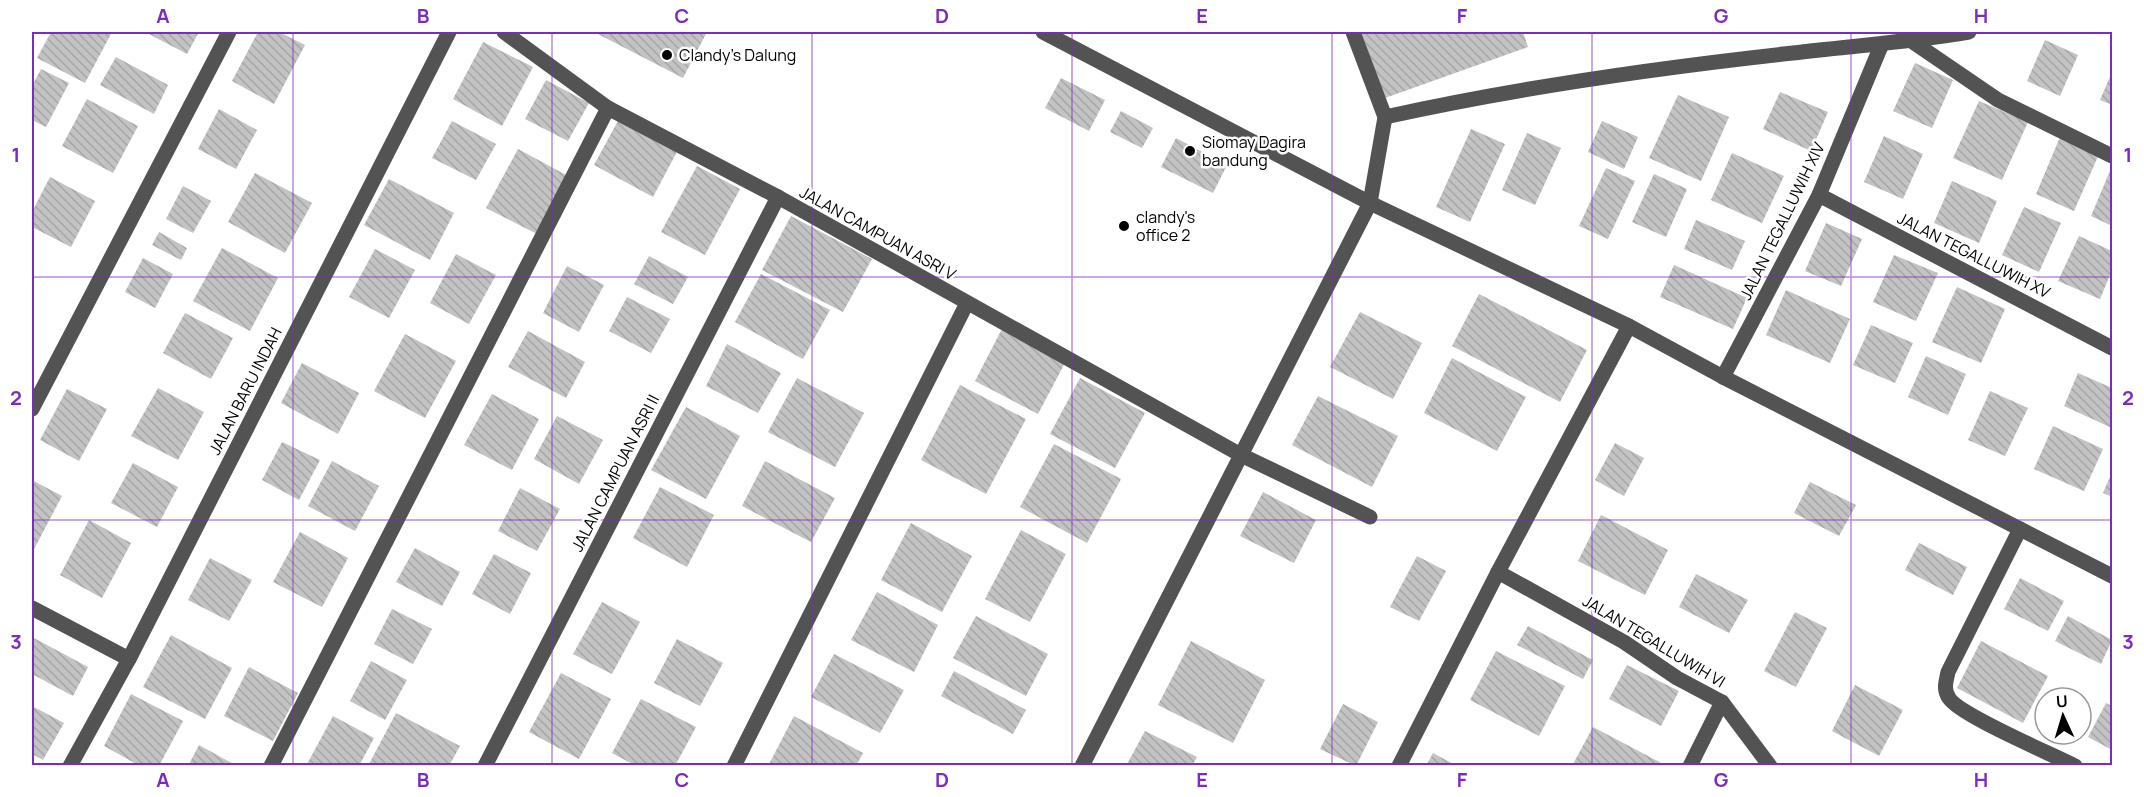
<svg xmlns="http://www.w3.org/2000/svg" width="2144" height="797" font-family="Manrope,sans-serif">
	<style>
		.building { fill: url(#building-back-hatch) }
		.lines { fill: none; stroke-linecap: round; stroke-linejoin: round }
		.minor { stroke: #535353; stroke-width: 15 }
		.grid { fill: none; stroke: #7b2cbf; stroke-width: 1.5; stroke-opacity: 0.55 }
		.poi-dot { fill: #000; stroke: #fff; stroke-width: 2 }
		.labels { text-anchor: middle; dominant-baseline: central; stroke-width: 5; stroke-linejoin: round; paint-order: stroke }
		.poi-label { font-size: 16px; fill: #000; stroke: #fff; text-anchor: start }
		.street-label { font-size: 16px; fill: #000; stroke: #fff }
		.neatline { fill: none; stroke: #7b2cbf; stroke-width: 2 }
		.grid-label { font-size: 20px; text-anchor: middle; font-weight: bold; fill: #7b2cbf }
	</style>
	<defs>
		<pattern id="building-back-hatch" width="6" height="6" patternUnits="userSpaceOnUse" patternTransform="scale(1.5)"><rect width="6" height="6" fill="#c3c3c3"/><path d="M-1 5l2 2M0 0l6 6M5-1l2 2" fill="none" stroke="#a6a6a6"/></pattern>
	</defs>
	<rect width="100%" height="100%" fill="#fff"/>
	<g class="building">
		<polygon points="51,32 112,32 85,83 37,58"/>
		<polygon points="145,32 199,32 187,54"/>
		<polygon points="258,32 279,32 305,45 274,104 232,81"/>
		<polygon points="594,32 707,32 683,78"/>
		<polygon points="1361,32 1523,32 1528,47 1385,98"/>
		<polygon points="2045,40 2078,55 2060,96 2027,81"/>
		<polygon points="483,42 533,67 502,126 453,99"/>
		<polygon points="116,57 168,85 154,114 100,85"/>
		<polygon points="1915,63 1953,80 1932,128 1893,111"/>
		<polygon points="41,69 69,83 46,127 32,120 32,86"/>
		<polygon points="2112,72 2112,105 2100,100"/>
		<polygon points="1061,78 1105,100 1089,131 1045,108"/>
		<polygon points="546,80 589,103 568,141 525,119"/>
		<polygon points="1780,92 1828,112 1811,151 1763,129"/>
		<polygon points="1678,95 1729,117 1701,181 1649,158"/>
		<polygon points="87,99 138,126 113,173 62,146"/>
		<polygon points="1979,101 2028,122 2002,180 1953,158"/>
		<polygon points="219,109 257,130 236,169 198,149"/>
		<polygon points="1121,111 1153,128 1142,148 1110,132"/>
		<polygon points="620,117 679,148 653,197 594,165"/>
		<polygon points="452,121 496,144 476,180 432,158"/>
		<polygon points="1602,121 1638,137 1624,169 1588,152"/>
		<polygon points="1471,129 1505,144 1470,222 1436,207"/>
		<polygon points="1527,133 1561,148 1535,205 1502,190"/>
		<polygon points="1884,136 1923,154 1903,199 1864,182"/>
		<polygon points="2060,137 2099,154 2074,211 2036,194"/>
		<polygon points="1176,138 1227,165 1213,193 1161,167"/>
		<polygon points="518,149 568,176 537,234 486,208"/>
		<polygon points="1732,153 1784,176 1762,223 1711,200"/>
		<polygon points="697,166 740,189 705,255 661,232"/>
		<polygon points="2112,166 2112,226 2091,216"/>
		<polygon points="1606,168 1635,181 1608,239 1579,226"/>
		<polygon points="255,173 312,203 285,253 228,222"/>
		<polygon points="1654,174 1687,189 1666,237 1632,222"/>
		<polygon points="50,177 95,201 71,247 32,227 32,212"/>
		<polygon points="389,179 454,213 430,260 364,225"/>
		<polygon points="1952,181 1997,201 1979,243 1934,223"/>
		<polygon points="183,186 211,201 193,233 166,219"/>
		<polygon points="2024,207 2061,223 2039,272 2002,255"/>
		<polygon points="791,216 872,259 843,312 762,270"/>
		<polygon points="1696,220 1745,241 1732,270 1684,249"/>
		<polygon points="1826,223 1862,239 1841,286 1805,271"/>
		<polygon points="159,232 187,248 181,260 152,245"/>
		<polygon points="2079,236 2112,251 2112,270 2100,299 2058,281"/>
		<polygon points="222,248 278,278 250,331 193,301"/>
		<polygon points="375,249 415,270 389,318 349,297"/>
		<polygon points="456,254 496,275 469,324 430,303"/>
		<polygon points="1894,255 1938,273 1916,321 1873,302"/>
		<polygon points="649,256 688,277 673,304 634,284"/>
		<polygon points="143,258 173,274 155,308 125,292"/>
		<polygon points="1674,265 1747,298 1733,329 1660,297"/>
		<polygon points="567,266 604,285 579,332 543,313"/>
		<polygon points="761,274 830,310 803,359 735,322"/>
		<polygon points="1957,287 2005,309 1981,363 1932,342"/>
		<polygon points="1786,290 1850,319 1830,363 1766,335"/>
		<polygon points="1479,294 1587,350 1560,402 1452,346"/>
		<polygon points="627,297 670,319 651,353 609,331"/>
		<polygon points="1360,312 1422,343 1393,399 1330,367"/>
		<polygon points="185,313 233,338 211,379 163,353"/>
		<polygon points="1004,325 1067,359 1038,414 975,381"/>
		<polygon points="1871,325 1913,343 1895,383 1853,365"/>
		<polygon points="528,331 585,362 566,398 508,367"/>
		<polygon points="405,334 456,361 425,418 374,391"/>
		<polygon points="727,344 781,373 758,413 706,386"/>
		<polygon points="1926,356 1966,374 1948,415 1908,397"/>
		<polygon points="1452,358 1526,397 1497,451 1424,413"/>
		<polygon points="302,363 359,393 338,434 281,403"/>
		<polygon points="2078,373 2112,388 2112,428 2064,406"/>
		<polygon points="797,378 864,413 835,467 768,432"/>
		<polygon points="1080,378 1145,413 1115,468 1050,434"/>
		<polygon points="960,385 1026,419 986,494 921,460"/>
		<polygon points="158,388 204,412 178,460 131,436"/>
		<polygon points="67,389 107,409 79,461 40,440"/>
		<polygon points="1990,391 2028,408 2005,456 1968,440"/>
		<polygon points="492,394 539,419 512,470 464,445"/>
		<polygon points="1318,396 1398,436 1372,487 1292,445"/>
		<polygon points="686,407 740,436 706,499 651,470"/>
		<polygon points="557,416 603,440 579,484 534,459"/>
		<polygon points="2053,426 2103,449 2084,491 2034,469"/>
		<polygon points="282,442 320,460 299,500 262,480"/>
		<polygon points="1615,443 1644,458 1624,496 1595,480"/>
		<polygon points="1054,444 1121,479 1087,543 1020,507"/>
		<polygon points="332,461 379,486 355,531 308,506"/>
		<polygon points="765,461 835,498 811,542 742,506"/>
		<polygon points="133,463 178,487 157,527 111,503"/>
		<polygon points="2112,472 2112,497 2103,493"/>
		<polygon points="32,480 62,496 32,553"/>
		<polygon points="1810,482 1856,505 1839,536 1794,513"/>
		<polygon points="660,487 714,515 687,567 633,538"/>
		<polygon points="520,488 560,509 537,551 498,531"/>
		<polygon points="1263,492 1316,520 1294,563 1240,536"/>
		<polygon points="1601,515 1668,550 1645,595 1578,561"/>
		<polygon points="89,520 131,543 102,598 60,575"/>
		<polygon points="911,523 972,556 942,612 881,580"/>
		<polygon points="1021,530 1066,554 1030,622 985,599"/>
		<polygon points="300,532 348,558 322,607 273,582"/>
		<polygon points="1919,543 1967,567 1953,595 1905,570"/>
		<polygon points="415,548 460,572 442,606 396,582"/>
		<polygon points="494,554 531,573 510,614 472,594"/>
		<polygon points="1417,556 1446,571 1419,621 1390,607"/>
		<polygon points="210,558 252,580 229,621 188,600"/>
		<polygon points="1696,574 1748,600 1729,633 1679,607"/>
		<polygon points="2020,578 2064,601 2048,631 2004,609"/>
		<polygon points="877,592 938,625 914,672 851,640"/>
		<polygon points="602,602 640,622 612,674 573,654"/>
		<polygon points="392,609 432,629 413,664 374,644"/>
		<polygon points="1795,612 1827,628 1796,687 1764,671"/>
		<polygon points="976,616 1048,654 1026,696 953,658"/>
		<polygon points="2068,616 2112,640 2101,664 2055,641"/>
		<polygon points="1528,626 1593,660 1583,679 1517,645"/>
		<polygon points="171,635 232,668 205,719 143,687"/>
		<polygon points="32,637 88,667 73,696 32,674"/>
		<polygon points="677,639 723,663 700,706 654,683"/>
		<polygon points="1191,641 1265,680 1233,743 1158,705"/>
		<polygon points="1981,641 2048,676 2023,723 1957,688"/>
		<polygon points="1496,651 1565,686 1539,736 1470,700"/>
		<polygon points="834,654 904,690 880,733 811,697"/>
		<polygon points="371,661 407,680 385,720 350,701"/>
		<polygon points="1627,665 1679,691 1661,726 1609,699"/>
		<polygon points="249,667 298,693 273,741 224,716"/>
		<polygon points="954,671 1026,710 1013,734 941,696"/>
		<polygon points="561,673 611,699 579,759 529,732"/>
		<polygon points="1855,685 1903,710 1879,756 1832,731"/>
		<polygon points="131,694 183,721 159,766 140,766 104,746"/>
		<polygon points="641,699 696,727 675,766 636,766 612,753"/>
		<polygon points="2106,703 2112,706 2112,750 2088,737"/>
		<polygon points="1343,704 1378,722 1356,766 1320,749"/>
		<polygon points="32,706 64,723 43,760 32,754"/>
		<polygon points="396,713 460,746 449,766 368,766"/>
		<polygon points="333,716 374,738 359,766 306,766"/>
		<polygon points="794,716 863,753 856,766 768,766"/>
		<polygon points="1593,727 1667,766 1576,766 1573,764"/>
		<polygon points="1145,731 1197,757 1192,766 1126,766"/>
		<polygon points="199,745 237,766 188,766"/>
		<polygon points="1433,753 1457,766 1426,766"/>
	</g>
	<g class="lines">
		<g class="minor">
			<polyline points="504,32 608,108 778,197 1241,455 1370,517"/>
			<polyline points="1043,32 1370,203 1629,326 1723,377 2112,576"/>
			<polyline points="1913,42 1998,100 2112,156"/>
			<path d="M1385,117C1520,87 1656,68 1793,53C1852,46 1910,42 1969,32"/>
			<polyline points="1819,195 2112,348"/>
			<polyline points="1723,377 1819,195 1881,46"/>
			<polyline points="32,409 229,32"/>
			<path d="M2020,529L1948,672C1946,682 1943,689 1949,698C1959,715 2052,754 2075,766"/>
			<polyline points="1498,572 1624,642 1677,678 1722,702 1770,766"/>
			<polyline points="32,608 129,659"/>
			<polyline points="70,766 129,659 449,32"/>
			<polyline points="271,766 608,108"/>
			<polyline points="485,766 778,197"/>
			<polyline points="734,766 967,303"/>
			<polyline points="1082,766 1370,203 1385,117 1353,32"/>
			<polyline points="1399,766 1498,572 1629,326"/>
			<polyline points="1690,766 1722,702"/>
		</g>
	</g>
	<path class="grid" d="M293,32V766M552,32V766M812,32V766M1072,32V766M1332,32V766M1592,32V766M1851,32V766M32,277H2112M32,520H2112"/>
	<g class="poi-dot">
		<circle cx="667" cy="55" r="6"/>
		<circle cx="1190" cy="151" r="6"/>
		<circle cx="1124" cy="226" r="6"/>
	</g>
	<g class="labels">
		<g class="poi-label">
			<text x="679" y="55">Clandy's Dalung</text>
			<text x="1202" y="142">Siomay Dagira<tspan x="1202" dy="18">bandung</tspan></text>
			<text x="1136" y="217">clandy's<tspan x="1136" dy="18">office 2</tspan></text>
		</g>
		<g class="street-label">
			<text transform="translate(1782 221) rotate(-64)">JALAN TEGALLUWIH XIV</text>
			<text transform="translate(878 233) rotate(29)">JALAN CAMPUAN ASRI V</text>
			<text transform="translate(1974 255) rotate(27)">JALAN TEGALLUWIH XV</text>
			<text transform="translate(245 391) rotate(-63)">JALAN BARU INDAH</text>
			<text transform="translate(615 473) rotate(-63)">JALAN CAMPUAN ASRI II</text>
			<text transform="translate(1654 641) rotate(31)">JALAN TEGALLUWIH VI</text>
		</g>
	</g>
	<rect width="2144" height="797" fill="none" stroke="#ffffff" stroke-width="66"/>
	<g transform="translate(2063 716) rotate(356)"><circle r="28" fill="#ffffff" stroke="#999999" stroke-width="1.5"/>
	<path d="M0-4.5L10 22L0 15L-10 22Z" fill="#000000"/>
	<text y="-9" font-size="16" font-weight="bold" text-anchor="middle" fill="#000000">U</text>
	</g>
	<rect x="33" y="33" width="2078" height="731" class="neatline"/>
	<g class="grid-label">
		<text x="163" y="23">A</text>
		<text x="423" y="23">B</text>
		<text x="682" y="23">C</text>
		<text x="942" y="23">D</text>
		<text x="1202" y="23">E</text>
		<text x="1462" y="23">F</text>
		<text x="1721" y="23">G</text>
		<text x="1981" y="23">H</text>
		<text x="16" y="162">1</text>
		<text x="2128" y="162">1</text>
		<text x="16" y="405">2</text>
		<text x="2128" y="405">2</text>
		<text x="16" y="649">3</text>
		<text x="2128" y="649">3</text>
		<text x="163" y="787">A</text>
		<text x="423" y="787">B</text>
		<text x="682" y="787">C</text>
		<text x="942" y="787">D</text>
		<text x="1202" y="787">E</text>
		<text x="1462" y="787">F</text>
		<text x="1721" y="787">G</text>
		<text x="1981" y="787">H</text>
	</g>
</svg>
